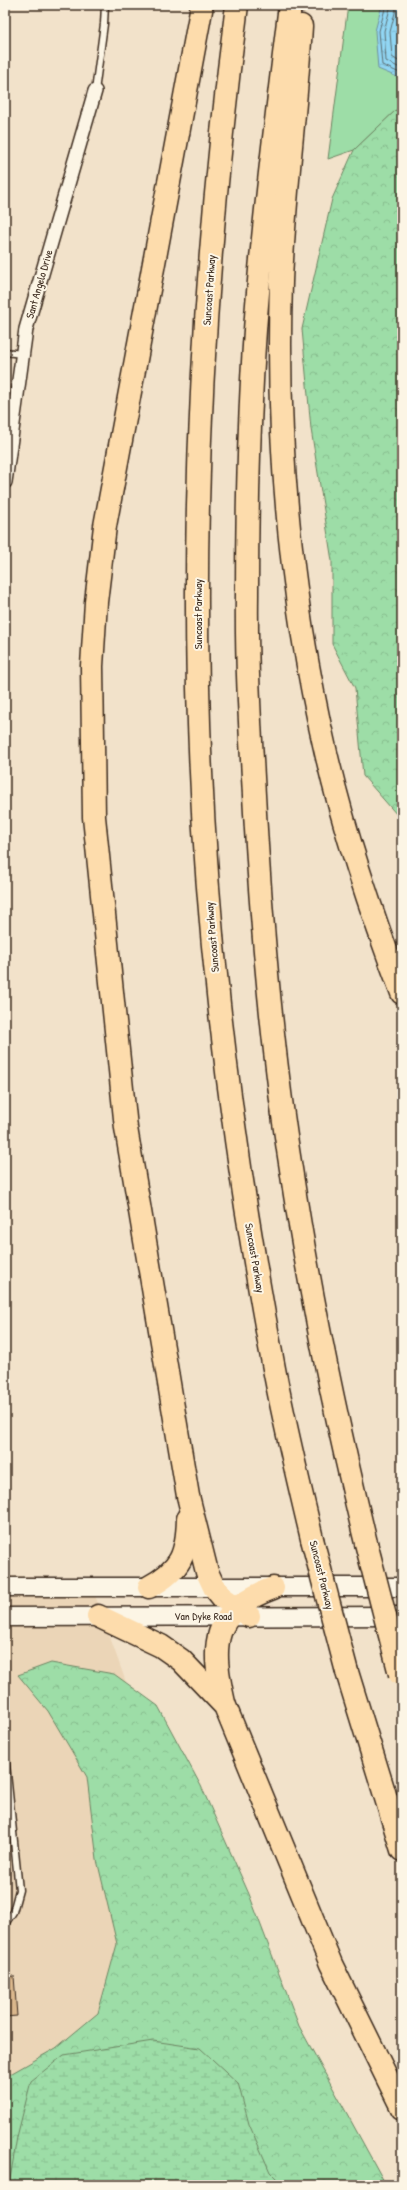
<svg xmlns="http://www.w3.org/2000/svg" width="407" height="2190" font-family="'Patrick Hand',sans-serif">
	<style>
		.built { fill: #ebd5b7 }
		.grass { fill: #9ddda7; stroke: #6c8462 }
		.forest { fill: url(#forest-crowns); stroke: #6c8462 }
		.wetland { fill: url(#wetland-marsh); stroke: #6c8462 }
		.water { fill: url(#water-ripples); stroke: #6f919e }
		.lines { fill: none; stroke-linecap: round; stroke-linejoin: round }
		.shore { stroke: #5d6f73; stroke-width: 1 }
		.building { fill: #dab78c; stroke: #3b2a1e }
		.lane-casing { stroke: #3b2a1e; stroke-width: 9 }
		.street-casing { stroke: #3b2a1e; stroke-width: 16 }
		.secondary-casing { stroke: #3b2a1e; stroke-width: 21 }
		.highway-casing { stroke: #3b2a1e; stroke-width: 25 }
		.lane { stroke: #fcf5e5; stroke-width: 6 }
		.street { stroke: #fcf5e5; stroke-width: 13 }
		.secondary { stroke: #fcf5e5; stroke-width: 18 }
		.highway { stroke: #fddcac; stroke-width: 22 }
		.highway-bridge-casing { stroke: #3b2a1e; stroke-width: 25; stroke-linecap: butt }
		.highway-bridge { stroke: #fddcac; stroke-width: 22 }
		.labels { text-anchor: middle; dominant-baseline: central; stroke-width: 4; stroke-linejoin: round; paint-order: stroke }
		.street-label { font-size: 11px; fill: #3b2a1e; stroke: #fcf5e5 }
	</style>
	<defs>
		<pattern id="forest-crowns" width="20" height="18" patternUnits="userSpaceOnUse"><rect width="20" height="18" fill="#9ddda7"/><path d="M2 6a3 3 0 1 1 6 0M12 15a3 3 0 1 1 6 0" fill="none" stroke="#88be8f"/></pattern>
		<pattern id="wetland-marsh" width="20" height="14" patternUnits="userSpaceOnUse"><rect width="20" height="14" fill="#9ddda7"/><path d="M1 5h8M5 5V1M11 12h8M15 12V8" fill="none" stroke="#88be8f"/></pattern>
		<pattern id="water-ripples" width="26" height="14" patternUnits="userSpaceOnUse"><rect width="26" height="14" fill="#91d6f3"/><path d="M2 4q2-2 4 0t4 0M15 11q2-2 4 0t4 0" fill="none" stroke="#7eb8d0"/></pattern>
	</defs>
	<rect width="100%" height="100%" fill="#f2e2ca"/>
	<filter id="ink" filterUnits="userSpaceOnUse"><feTurbulence type="fractalNoise" baseFrequency=".025" numOctaves="2"/><feDisplacementMap in="SourceGraphic" scale="8" xChannelSelector="R" yChannelSelector="G"/><feConvolveMatrix kernelMatrix="1 2 1 2 8 2 1 2 1" color-interpolation-filters="sRGB"/></filter>
	<g filter="url(#ink)">
		<polygon class="built" points="11,1576 89,1578 179,1832 255,2070 5,2128 5,1577"/>
		<polygon class="grass" points="348,5 402,5 402,110 396,110 354,150 328,159"/>
		<g class="forest">
			<polygon points="396,110 402,110 402,817 398,816 363,776 355,688 332,644 332,561 311,429 302,329 332,199 354,150"/>
			<polygon points="51,1663 114,1674 158,1706 201,1786 249,1894 299,2026 386,2185 5,2185 5,2077 56,2048 98,2013 117,1944 97,1860 87,1777 48,1711 18,1675"/>
		</g>
		<polygon class="wetland" points="153,2041 200,2048 238,2083 249,2124 270,2172 283,2185 9,2185 17,2137 31,2081 64,2055"/>
		<polygon class="water" points="382,5 402,5 402,79 378,69 375,31"/>
		<g class="lines">
			<g class="shore">
				<polyline points="386,5 379,31 382,65 402,74"/>
				<polyline points="391,5 384,31 386,61 402,69"/>
				<polyline points="397,5 390,32 392,57 402,63"/>
			</g>
		</g>
		<polygon class="building" points="14,1976 17,2016 5,2017 5,1977"/>
		<g class="lines">
			<g class="lane-casing">
				<g id="lane">
					<polyline points="95,91 104,24 105,5"/>
					<polyline points="5,352 22,354"/>
					<polyline points="5,1754 19,1890 13,1912 5,1924"/>
				</g>
			</g>
			<g class="street-casing">
				<polyline id="street" points="5,482 26,329 95,91"/>
			</g>
			<g class="secondary-casing">
				<g id="secondary">
					<polyline points="5,1587 402,1587"/>
					<polyline points="5,1617 402,1616"/>
				</g>
			</g>
			<g class="highway-casing">
				<g id="highway">
					<polyline points="202,5 105,526 96,602 92,666 94,817 126,1128 188,1496 207,1572 214,1587 223,1598 249,1616"/>
					<path d="M237,5C194,335 182,673 219,1004C232,1123 250,1241 272,1358C283,1419 298,1479 312,1539"/>
					<path d="M290,5C277,113 263,221 255,330C249,418 247,507 247,595C246,667 251,740 255,813C262,931 272,1051 291,1169C310,1295 336,1419 366,1543"/>
					<path d="M301,26C296,112 284,196 281,282C276,439 290,599 326,753C345,834 372,915 402,993"/>
					<path d="M149,1587C181,1570 187,1554 188,1519"/>
					<polyline points="98,1616 161,1646 181,1660 225,1706 331,1964 402,2108"/>
					<polyline points="347,1672 402,1850"/>
					<path d="M224,1703C211,1646 210,1611 273,1588"/>
				</g>
			</g>
			<use href="#lane" class="lane"/>
			<use href="#street" class="street"/>
			<use href="#secondary" class="secondary"/>
			<use href="#highway" class="highway"/>
			<g class="highway-bridge-casing">
				<g id="highway-bridge">
					<polyline points="312,1539 347,1672"/>
					<polyline points="366,1543 400,1674"/>
				</g>
			</g>
			<use href="#highway-bridge" class="highway-bridge"/>
		</g>
	</g>
	<g class="labels">
		<g class="street-label">
			<text transform="translate(39 284) rotate(-74)">Sant Angelo Drive</text>
			<text transform="translate(209 290) rotate(-86)">Suncoast Parkway</text>
			<text transform="translate(198 614) rotate(-90)">Suncoast Parkway</text>
			<text transform="translate(212 937) rotate(-95)">Suncoast Parkway</text>
			<text transform="translate(255 1258) rotate(80)">Suncoast Parkway</text>
			<text transform="translate(322 1575) rotate(76)">Suncoast Parkway</text>
			<text x="203" y="1616">Van Dyke Road</text>
		</g>
	</g>
	<rect width="407" height="2190" fill="none" stroke="#fcf5e5" stroke-width="20"/>
	<rect x="10" y="10" width="387" height="2170" fill="none" stroke="#3b2a1e" stroke-width="1.5" filter="url(#ink)"/>
</svg>
